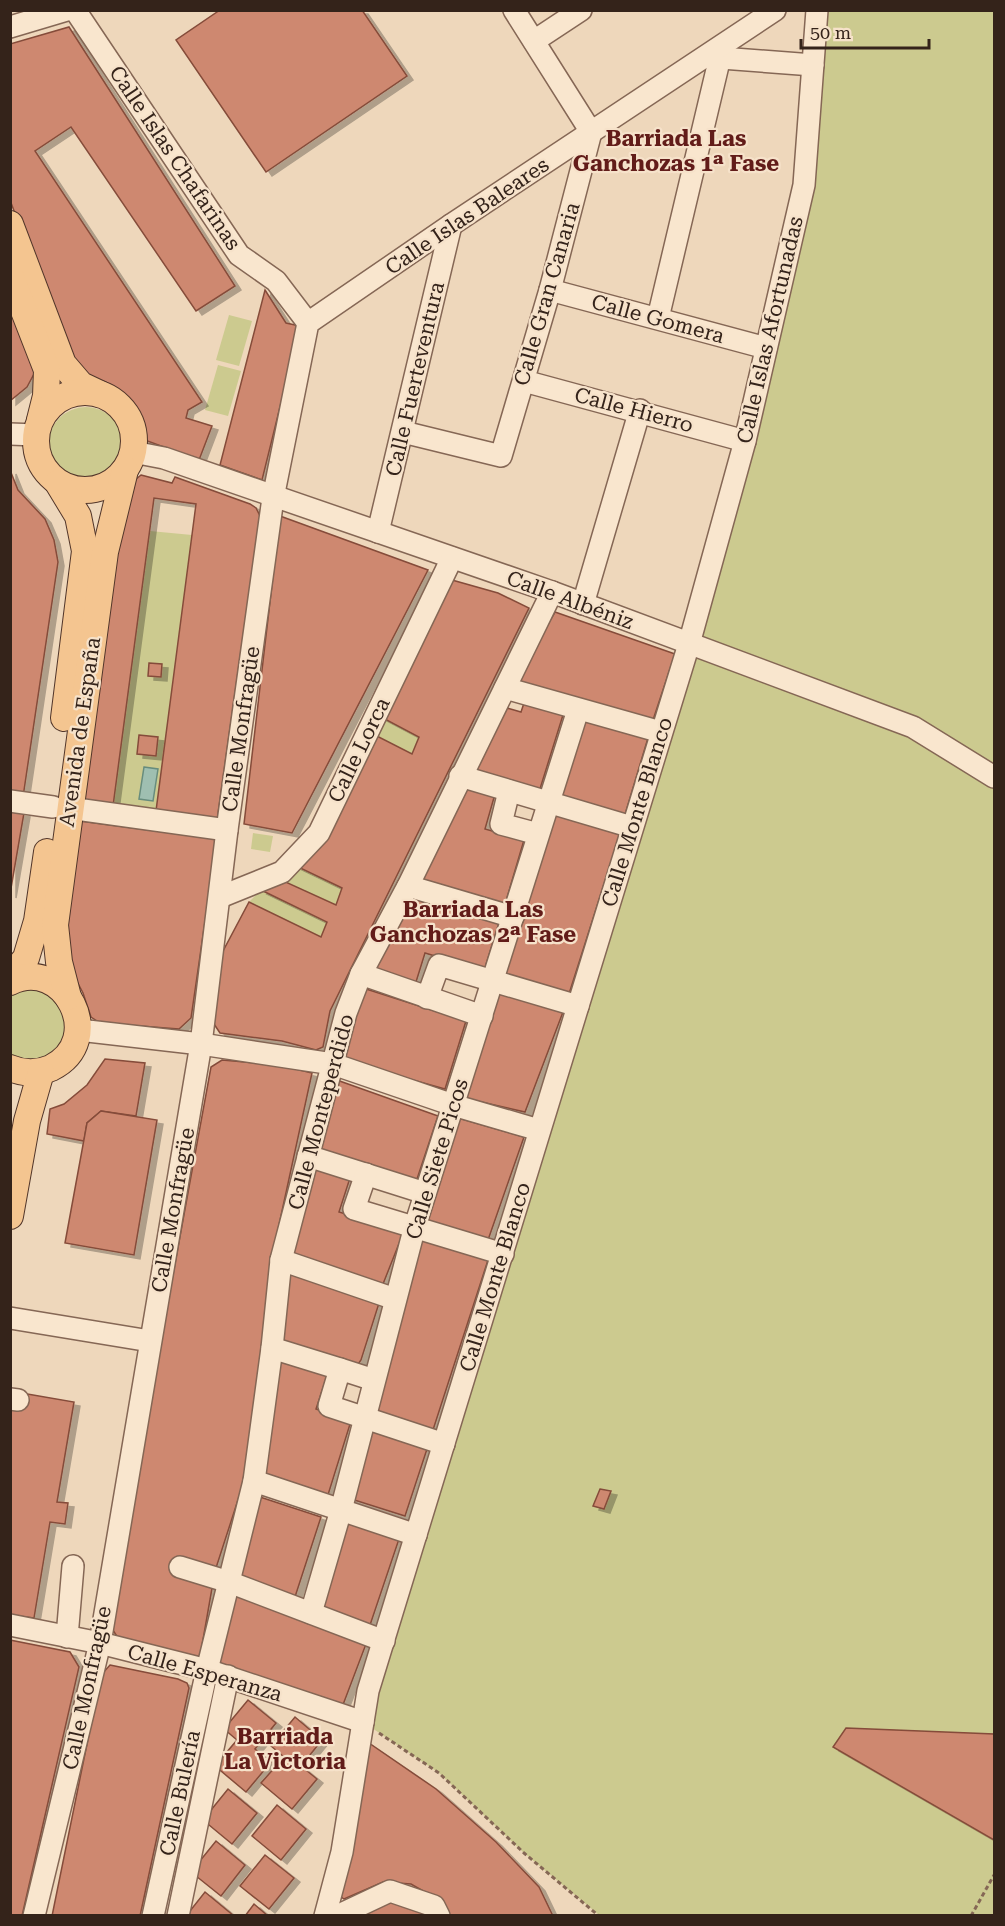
<svg xmlns="http://www.w3.org/2000/svg" width="1005" height="1926" font-family="'Roboto Serif',serif">
	<style>
		.green { fill: #ccca8f }
		.water { fill: #9fbfb1; stroke: #678c7d; stroke-width: 1.5 }
		.building { fill: #ce886f; stroke: #854c3a; stroke-width: 1.5; filter: url(#shadow) }
		.lines { fill: none; stroke-linecap: round; stroke-linejoin: round }
		.minor-casing { stroke: #856755; stroke-width: 24 }
		.major-casing { stroke: #52362a; stroke-width: 28 }
		.path { stroke: #856755; stroke-width: 3; stroke-dasharray: 4.5 3; stroke-linecap: butt }
		.minor { stroke: #f9e6ce; stroke-width: 21 }
		.major { stroke: #f4c590; stroke-width: 26 }
		.labels { text-anchor: middle; dominant-baseline: central; stroke-width: 4.5; stroke-linejoin: round; paint-order: stroke }
		.street-label { font-size: 21px; fill: #34231a; stroke: #f6e2ca }
		.neighbourhood-label { font-size: 22px; font-weight: bold; fill: #621c19; stroke: #f6e2ca }
	</style>
	<defs>
		<filter id="shadow"><feDropShadow dx="6" dy="4" stdDeviation="0" flood-color="#0004"/></filter>
	</defs>
	<rect width="100%" height="100%" fill="#eed7bb"/>
	<g class="green">
		<polygon points="817,11 994,11 994,1915 599,1915 524,1853 439,1773 363,1722 689,644 804,185"/>
		<polygon points="229,315 252,321 239,366 216,360"/>
		<polygon points="218,365 241,371 228,416 205,410"/>
		<circle cx="86" cy="445" r="38"/>
		<polygon points="150,531 192,535 156,811 113,806"/>
		<polygon points="379,716 419,737 412,754 371,733"/>
		<polygon points="253,833 273,836 270,852 251,849"/>
		<polygon points="296,866 342,888 336,905 277,878"/>
		<polygon points="261,890 327,922 321,937 249,902"/>
		<polygon points="42,989 63,1003 67,1040 39,1064 11,1058 11,994 17,990"/>
	</g>
	<polygon class="water" points="144,767 158,769 153,801 139,799"/>
	<g class="building">
		<polygon points="220,10 362,10 407,76 266,172 176,40"/>
		<polygon points="69,27 235,286 196,311 71,127 35,151 202,402 188,410 186,418 212,426 199,460 142,439 135,419 125,402 82,374 67,354 10,200 10,44"/>
		<polygon points="265,290 286,323 300,326 262,480 220,465"/>
		<polygon points="10,298 35,372 27,387 10,401"/>
		<polygon points="10,470 18,490 45,519 54,540 58,562 23,797 10,795"/>
		<polygon points="141,475 172,483 175,477 250,504 256,508 260,516 217,821 156,811 196,504 154,498 113,806 81,804 123,490"/>
		<polygon points="280,516 428,570 292,833 244,824"/>
		<polygon points="452,580 498,593 529,608 330,1011 323,1047 316,1050 282,1041 220,1033 214,1024 222,953 249,902 321,937 327,922 261,890 277,878 336,905 342,888 296,866 371,733 412,754 419,737 379,716"/>
		<polygon points="555,612 675,654 652,723 513,683"/>
		<polygon points="149,663 162,664 161,677 148,676"/>
		<polygon points="524,703 563,715 539,792 469,773 500,706 521,712"/>
		<polygon points="580,719 648,738 624,818 556,800"/>
		<polygon points="139,735 158,737 156,756 137,754"/>
		<polygon points="461,786 495,794 485,829 524,840 504,908 417,883"/>
		<polygon points="10,811 24,813 10,894"/>
		<polygon points="551,811 621,831 568,997 500,978"/>
		<polygon points="80,821 217,839 191,1018 179,1029 100,1023 91,1017 83,993 62,953"/>
		<polygon points="407,897 499,923 484,971 425,953 416,982 373,972"/>
		<polygon points="363,988 466,1021 445,1089 341,1060"/>
		<polygon points="494,990 563,1012 525,1112 459,1097"/>
		<polygon points="105,1059 145,1063 136,1116 101,1111 87,1123 84,1141 47,1134 50,1109 64,1104 87,1085"/>
		<polygon points="222,1060 279,1065 312,1073 272,1257 248,1469 215,1571 200,1657 118,1638 109,1624 211,1067"/>
		<polygon points="334,1079 438,1116 416,1182 314,1152"/>
		<polygon points="101,1111 157,1120 134,1255 65,1243 87,1123"/>
		<polygon points="455,1117 524,1137 488,1240 421,1222"/>
		<polygon points="312,1167 350,1178 339,1212 404,1231 383,1284 288,1256"/>
		<polygon points="416,1236 489,1257 432,1433 369,1414"/>
		<polygon points="286,1269 380,1300 361,1360 356,1367 279,1343"/>
		<polygon points="277,1358 328,1373 316,1409 351,1421 327,1498 261,1477"/>
		<polygon points="10,1391 74,1402 57,1502 68,1503 65,1524 50,1522 34,1618 10,1615"/>
		<polygon points="366,1428 428,1446 405,1516 348,1498"/>
		<polygon points="600,1489 611,1491 604,1509 593,1506"/>
		<polygon points="260,1497 321,1517 293,1603 232,1583"/>
		<polygon points="346,1521 399,1539 368,1631 314,1612"/>
		<polygon points="232,1594 366,1644 341,1710 212,1661"/>
		<polygon points="10,1640 70,1652 79,1667 22,1916 10,1916"/>
		<polygon points="110,1665 178,1679 187,1683 189,1688 140,1916 52,1916 101,1675"/>
		<polygon points="248,1700 276,1723 255,1749 271,1762 246,1792 215,1766 237,1740 224,1729"/>
		<polygon points="295,1717 322,1740 301,1766 317,1779 292,1809 261,1783 284,1757 271,1746"/>
		<polygon points="846,1728 994,1734 994,1840 833,1747"/>
		<polygon points="366,1741 436,1789 496,1842 539,1887 553,1916 449,1916 441,1901 411,1884 383,1882 344,1899 334,1892"/>
		<polygon points="228,1789 257,1813 232,1844 203,1820"/>
		<polygon points="277,1805 306,1829 281,1860 252,1836"/>
		<polygon points="216,1841 245,1865 221,1896 191,1872"/>
		<polygon points="265,1855 294,1878 269,1909 240,1886"/>
		<polygon points="205,1892 234,1916 186,1916"/>
		<polygon points="401,1898 428,1916 355,1916"/>
		<polygon points="254,1904 268,1916 245,1916"/>
	</g>
	<g class="lines">
		<g class="minor-casing">
			<g id="minor">
				<polyline points="75,10 239,255 276,281 308,323"/>
				<polyline points="10,27 67,10"/>
				<polyline points="534,41 581,10"/>
				<polyline points="708,57 813,65"/>
				<polyline points="550,290 766,348"/>
				<polyline points="658,318 720,57"/>
				<polyline points="524,381 745,441"/>
				<polyline points="403,432 501,456 550,290 591,132 514,10"/>
				<polyline points="10,434 36,435"/>
				<polyline points="133,452 164,458 552,592 913,727 994,777"/>
				<polyline points="378,532 451,225"/>
				<polyline points="583,604 640,410"/>
				<polyline points="505,688 661,732"/>
				<polyline points="460,776 632,827"/>
				<polyline points="509,791 501,824 538,834"/>
				<polyline points="10,801 53,807"/>
				<polyline points="69,808 227,830"/>
				<polyline points="408,886 513,917"/>
				<polyline points="220,897 282,872 319,833 452,558"/>
				<polyline points="361,974 482,1016"/>
				<polyline points="427,998 439,965 578,1006"/>
				<polyline points="79,1030 201,1044 333,1064 453,1105 539,1130"/>
				<polyline points="308,1156 425,1193"/>
				<polyline points="366,1174 354,1209 503,1254"/>
				<polyline points="281,1260 395,1299"/>
				<polyline points="10,1318 150,1341"/>
				<polyline points="272,1348 340,1369"/>
				<polyline points="374,1380 340,1369 329,1406 444,1444"/>
				<polyline points="10,1399 18,1400"/>
				<polyline points="254,1481 416,1535"/>
				<polyline points="180,1567 229,1582 384,1641"/>
				<polyline points="311,1613 341,1510 415,1226 578,710"/>
				<polyline points="10,1625 100,1643 207,1670 363,1722"/>
				<polyline points="67,1637 73,1566"/>
				<polyline points="34,1916 100,1643 201,1044 227,830 273,498 308,323 451,225 775,10"/>
				<polyline points="153,1916 207,1670 254,1481 272,1348 281,1260 346,1013 361,974 408,886 552,592"/>
				<polyline points="178,1916 228,1676"/>
				<polyline points="325,1916 342,1852 368,1691 689,644 745,441 804,185 817,10"/>
				<polyline points="337,1916 390,1891 434,1906 439,1916"/>
			</g>
		</g>
		<g class="major-casing">
			<g id="major">
				<polyline points="10,224 63,364 81,385 100,394"/>
				<polyline points="10,275 47,370 46,396 40,420"/>
				<circle cx="85" cy="441" r="49"/>
				<polyline points="58,483 78,516 85,551 64,718"/>
				<polyline points="10,977 26,958 37,921 47,852"/>
				<path d="M10,982C64,955 108,1040 51,1068C37,1074 24,1074 10,1068"/>
				<polyline points="68,997 59,962 55,925 105,552 125,470"/>
				<polyline points="10,1216 27,1121 41,1072"/>
			</g>
		</g>
		<g class="path">
			<polyline points="379,1733 439,1773 524,1853 599,1916"/>
			<polyline points="971,1916 994,1875"/>
		</g>
		<use href="#minor" class="minor"/>
		<use href="#major" class="major"/>
	</g>
	<g class="labels">
		<g class="street-label">
			<text transform="translate(175 158) rotate(56)">Calle Islas Chafarinas</text>
			<text transform="translate(467 216) rotate(-34)">Calle Islas Baleares</text>
			<text transform="translate(547 294) rotate(-74)">Calle Gran Canaria</text>
			<text transform="translate(658 319) rotate(15)">Calle Gomera</text>
			<text transform="translate(770 330) rotate(-77)">Calle Islas Afortunadas</text>
			<text transform="translate(415 379) rotate(-77)">Calle Fuerteventura</text>
			<text transform="translate(634 410) rotate(15)">Calle Hierro</text>
			<text transform="translate(570 600) rotate(20)">Calle Albéniz</text>
			<text transform="translate(241 729) rotate(-82)">Calle Monfragüe</text>
			<text transform="translate(80 732) rotate(-82)">Avenida de España</text>
			<text transform="translate(359 750) rotate(-64)">Calle Lorca</text>
			<text transform="translate(637 812) rotate(-73)">Calle Monte Blanco</text>
			<text transform="translate(321 1112) rotate(-75)">Calle Monteperdido</text>
			<text transform="translate(437 1159) rotate(-73)">Calle Siete Picos</text>
			<text transform="translate(173 1210) rotate(-80)">Calle Monfragüe</text>
			<text transform="translate(495 1277) rotate(-73)">Calle Monte Blanco</text>
			<text transform="translate(205 1673) rotate(16)">Calle Esperanza</text>
			<text transform="translate(87 1688) rotate(-78)">Calle Monfragüe</text>
			<text transform="translate(180 1793) rotate(-78)">Calle Bulería</text>
		</g>
		<g class="neighbourhood-label">
			<text x="676" y="138">Barriada Las<tspan x="676" dy="25">Ganchozas 1ª Fase</tspan></text>
			<text x="473" y="909">Barriada Las<tspan x="473" dy="25">Ganchozas 2ª Fase</tspan></text>
			<text x="285" y="1736">Barriada<tspan x="285" dy="25">La Victoria</tspan></text>
		</g>
	</g>
	<rect width="1005" height="1926" fill="none" stroke="#34231a" stroke-width="24"/>
	<path d="M801 39v9h128v-9" fill="none" stroke="#34231a" stroke-width="3"/>
	<text x="810" y="39" font-size="18" fill="#34231a" stroke="#f6e2ca" stroke-width="4.5" paint-order="stroke">50 m</text>
</svg>
